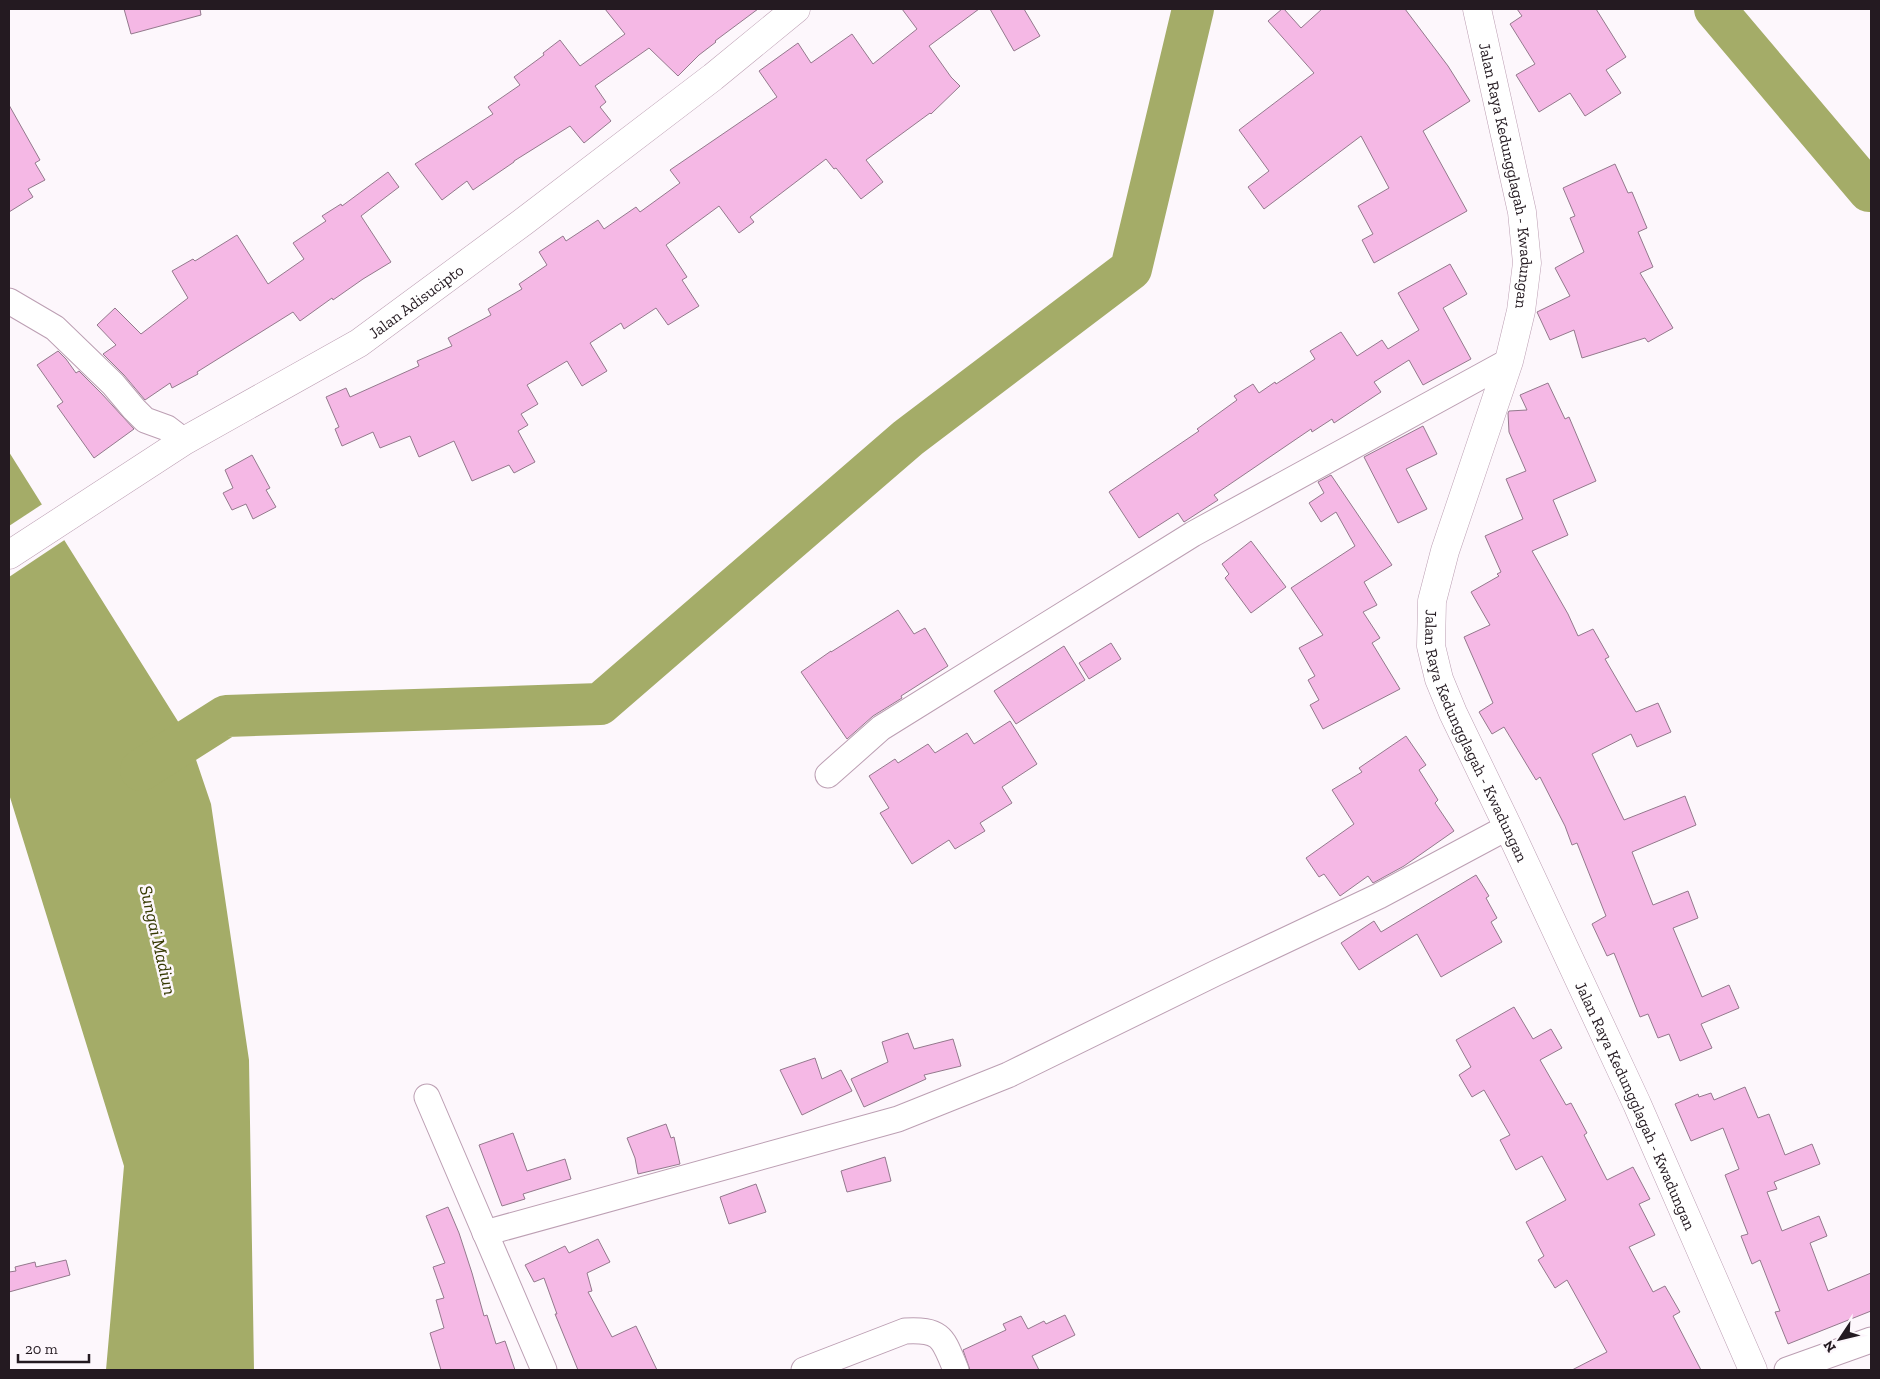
<svg xmlns="http://www.w3.org/2000/svg" width="1880" height="1379" font-family="'Zilla Slab',serif">
	<style>
		.water { fill: #a4ac68 }
		.pier { fill: #fdf7fc }
		.lines { fill: none; stroke-linecap: round; stroke-linejoin: round }
		.river { stroke: #a4ac68; stroke-width: 42 }
		.building { fill: #f5b8e5; stroke: #94798d }
		.minor-casing { stroke: #bc9fb3; stroke-width: 27 }
		.secondary-casing { stroke: #bc9fb3; stroke-width: 29 }
		.minor { stroke: #fff; stroke-width: 25 }
		.secondary { stroke: #fff; stroke-width: 28 }
		.labels { text-anchor: middle; dominant-baseline: central; stroke-width: 5; stroke-linejoin: round; paint-order: stroke }
		.street-label { font-size: 16px; fill: #241a21; stroke: #fdf7fc }
		.water-label { font-size: 18px; font-style: italic; fill: #363a03; stroke: #fdf7fc }
	</style>
	<rect width="100%" height="100%" fill="#fdf7fc"/>
	<polygon class="water" points="9,452 189,739 211,804 249,1060 254,1370 106,1370 124,1166 9,794"/>
	<polygon class="pier" points="44,503 66,539 9,577 9,526"/>
	<g class="lines">
		<g class="river">
			<polyline points="1715,9 1869,191 1871,191"/>
			<polyline points="141,770 226,716 600,704 908,438 1131,269 1193,9"/>
		</g>
	</g>
	<g class="building">
		<polygon points="124,9 200,9 201,15 131,34"/>
		<polygon points="605,9 758,9 715,41 716,42 699,55 678,76 649,48 595,86 606,102 600,107 611,121 584,143 570,126 514,161 514,162 473,190 467,181 442,200 415,164 493,114 488,107 520,85 514,77 544,55 543,53 560,40 580,66 625,34"/>
		<polygon points="902,9 979,9 929,46 951,77 960,86 931,114 930,113 866,160 883,182 861,199 836,168 834,169 826,159 750,217 754,222 739,233 719,206 666,245 687,277 682,280 699,306 668,325 656,308 624,329 621,323 590,343 607,371 582,386 567,361 527,385 538,404 521,414 528,425 518,431 535,462 514,473 509,465 472,481 454,441 419,457 410,436 380,448 373,432 342,446 335,429 339,427 326,397 346,388 350,397 419,366 417,361 452,346 448,338 491,315 488,309 522,289 519,284 547,265 539,252 563,236 566,241 598,220 604,229 636,207 640,212 680,183 670,170 777,97 759,71 798,43 811,63 852,34 873,64 917,29"/>
		<polygon points="990,9 1024,9 1040,36 1014,51"/>
		<polygon points="1282,9 1284,9 1301,28 1322,9 1405,9 1448,66 1470,101 1423,131 1467,211 1374,263 1362,240 1373,234 1358,206 1389,188 1361,136 1264,209 1248,187 1269,171 1239,130 1314,73 1268,21"/>
		<polygon points="1517,9 1596,9 1626,57 1606,70 1621,93 1585,116 1570,93 1539,112 1516,75 1535,64 1510,24 1522,16"/>
		<polygon points="9,105 40,160 35,163 45,180 28,189 33,197 9,212"/>
		<polygon points="1615,164 1628,193 1632,192 1647,228 1638,232 1653,267 1640,273 1673,328 1648,342 1645,338 1582,358 1574,330 1550,340 1537,312 1570,296 1555,268 1584,252 1570,218 1575,216 1563,188"/>
		<polygon points="388,172 399,187 361,216 391,262 363,279 333,300 332,298 300,321 293,312 197,372 198,374 172,388 170,383 145,400 124,375 103,354 116,345 97,325 115,308 141,334 188,298 172,271 193,259 195,261 237,235 268,284 304,259 293,243 326,221 322,216 341,204 342,206"/>
		<polygon points="1450,264 1467,294 1443,308 1471,359 1423,385 1409,360 1374,382 1381,392 1334,423 1332,419 1312,432 1311,429 1214,495 1218,500 1184,522 1178,513 1139,538 1109,492 1199,431 1197,429 1237,400 1234,396 1253,384 1259,393 1275,382 1276,384 1315,359 1310,351 1341,332 1357,356 1382,340 1388,349 1419,330 1398,293"/>
		<polygon points="58,351 66,359 76,373 79,371 102,394 134,429 94,458 57,406 63,402 37,365"/>
		<polygon points="1548,383 1565,419 1569,417 1596,481 1553,500 1568,535 1532,551 1568,614 1578,636 1593,629 1609,657 1605,659 1636,712 1658,703 1671,732 1637,747 1631,734 1592,754 1624,820 1685,796 1696,825 1632,852 1653,905 1688,891 1698,918 1673,928 1702,997 1729,985 1739,1008 1701,1024 1712,1048 1680,1061 1669,1034 1658,1038 1648,1014 1640,1017 1614,953 1607,956 1592,924 1606,916 1577,843 1572,845 1565,826 1540,777 1536,780 1504,727 1492,734 1479,712 1493,703 1464,637 1490,625 1471,592 1499,576 1497,574 1501,572 1485,536 1523,519 1506,479 1526,471 1509,432 1508,413 1509,411 1527,410 1520,395"/>
		<polygon points="1423,426 1437,454 1406,469 1427,509 1398,523 1364,457"/>
		<polygon points="252,455 270,488 266,490 276,507 253,519 246,504 232,510 223,493 233,488 225,470"/>
		<polygon points="1331,475 1392,565 1364,582 1377,605 1363,612 1380,638 1372,643 1400,689 1323,729 1310,705 1319,700 1308,680 1315,676 1299,648 1323,635 1291,588 1355,546 1336,512 1321,522 1309,503 1324,493 1318,482"/>
		<polygon points="1251,541 1286,587 1251,613 1225,578 1229,574 1222,564"/>
		<polygon points="898,610 914,634 925,628 948,666 901,696 902,698 873,716 847,739 801,672 831,651 831,652"/>
		<polygon points="1111,643 1121,659 1089,679 1079,663"/>
		<polygon points="1064,646 1085,680 1016,724 994,691"/>
		<polygon points="1010,721 1037,764 1002,787 1012,803 980,823 985,831 955,849 949,840 912,864 880,813 889,808 869,776 895,759 898,763 928,744 935,753 967,733 974,744"/>
		<polygon points="1406,736 1426,765 1419,770 1438,800 1435,803 1454,831 1404,866 1373,883 1368,876 1340,896 1324,874 1319,877 1306,858 1354,824 1332,790 1362,772 1359,768"/>
		<polygon points="1476,875 1489,896 1486,898 1497,918 1491,922 1502,942 1441,977 1417,934 1359,970 1341,943 1374,921 1381,932"/>
		<polygon points="1514,1007 1533,1039 1551,1029 1562,1048 1540,1060 1566,1105 1571,1103 1587,1133 1584,1135 1607,1180 1633,1167 1650,1199 1639,1204 1655,1235 1629,1247 1653,1292 1665,1286 1680,1312 1673,1316 1701,1370 1572,1370 1607,1352 1567,1280 1555,1288 1538,1260 1544,1256 1526,1222 1566,1200 1542,1156 1516,1170 1500,1140 1510,1135 1484,1090 1472,1097 1459,1075 1471,1067 1456,1040"/>
		<polygon points="908,1033 914,1049 953,1039 961,1066 924,1075 926,1079 864,1107 851,1079 888,1062 882,1042"/>
		<polygon points="815,1058 822,1079 841,1070 852,1091 802,1115 780,1070"/>
		<polygon points="1745,1087 1758,1118 1769,1114 1785,1155 1812,1144 1820,1164 1774,1182 1777,1189 1767,1192 1782,1231 1819,1216 1827,1236 1810,1243 1828,1291 1871,1273 1871,1311 1788,1344 1775,1312 1780,1311 1760,1260 1752,1264 1741,1236 1748,1234 1725,1175 1739,1169 1723,1128 1691,1141 1675,1104 1698,1094 1699,1097 1711,1093 1714,1100"/>
		<polygon points="666,1124 671,1138 674,1137 680,1164 638,1174 635,1158 627,1138"/>
		<polygon points="513,1133 527,1171 565,1159 571,1179 523,1194 525,1199 502,1206 479,1145"/>
		<polygon points="885,1157 891,1181 847,1192 841,1171"/>
		<polygon points="756,1184 766,1212 729,1224 720,1197"/>
		<polygon points="448,1207 459,1233 472,1273 484,1316 487,1315 496,1344 505,1341 515,1370 441,1370 430,1333 444,1328 436,1300 444,1298 433,1267 445,1263 426,1216"/>
		<polygon points="598,1239 610,1262 587,1273 592,1291 588,1292 612,1337 636,1326 657,1370 578,1370 555,1314 557,1314 544,1278 534,1282 525,1265 565,1246 569,1253"/>
		<polygon points="66,1260 70,1275 9,1292 9,1272 16,1271 15,1267 35,1262 36,1267"/>
		<polygon points="1065,1315 1075,1335 1032,1356 1039,1370 970,1370 963,1350 1006,1330 1003,1324 1021,1316 1028,1329 1044,1321 1046,1324"/>
	</g>
	<g class="lines">
		<g class="minor-casing">
			<g id="minor">
				<polyline points="9,301 55,328 113,384 134,409 145,420 167,428 184,441"/>
				<polyline points="828,775 881,728 1193,534 1509,361"/>
				<polyline points="427,1097 544,1370"/>
				<polyline points="485,1233 898,1119 1008,1075 1216,973 1379,896 1508,827"/>
				<path d="M804,1370L905,1331C943,1329 943,1339 956,1370"/>
				<polyline points="1787,1370 1871,1340"/>
			</g>
		</g>
		<g class="secondary-casing">
			<g id="secondary">
				<path id="s1" d="M1477,9L1522,212L1527,263L1521,311L1509,361L1445,551L1432,601L1431,646L1439,679L1453,713L1508,827L1637,1104L1753,1370"/>
				<path id="s2" d="M9,555L184,441L359,343L523,222L713,77L796,9"/>
			</g>
		</g>
		<use href="#minor" class="minor"/>
		<use href="#secondary" class="secondary"/>
	</g>
	<g class="labels">
		<g class="street-label">
			<text stroke="none"><textPath href="#s1" startOffset="170">Jalan Raya Kedungglagah - Kwadungan</textPath></text>
			<text stroke="none"><textPath href="#s2" startOffset="480">Jalan Adisucipto</textPath></text>
			<text stroke="none"><textPath href="#s1" startOffset="755">Jalan Raya Kedungglagah - Kwadungan</textPath></text>
			<text stroke="none"><textPath href="#s1" startOffset="1160">Jalan Raya Kedungglagah - Kwadungan</textPath></text>
		</g>
		<g class="water-label">
			<text transform="translate(158 940) rotate(77)">Sungai Madiun</text>
		</g>
	</g>
	<rect width="1880" height="1379" fill="none" stroke="#241a21" stroke-width="20"/>
	<g transform="translate(1840 1339) rotate(235)" stroke="#fdf7fc" stroke-width="4" paint-order="stroke">
	<path d="M0-4L9 19L0 12L-9 19Z" fill="#241a21"/>
	<text y="-8" font-size="14" font-weight="bold" text-anchor="middle" fill="#241a21">N</text>
	</g>
	<path d="M18 1354v8h71v-8" fill="none" stroke="#241a21" stroke-width="2.5"/>
	<text x="25" y="1354" font-size="15" fill="#241a21" stroke="#fdf7fc" stroke-width="4" paint-order="stroke">20 m</text>
</svg>
